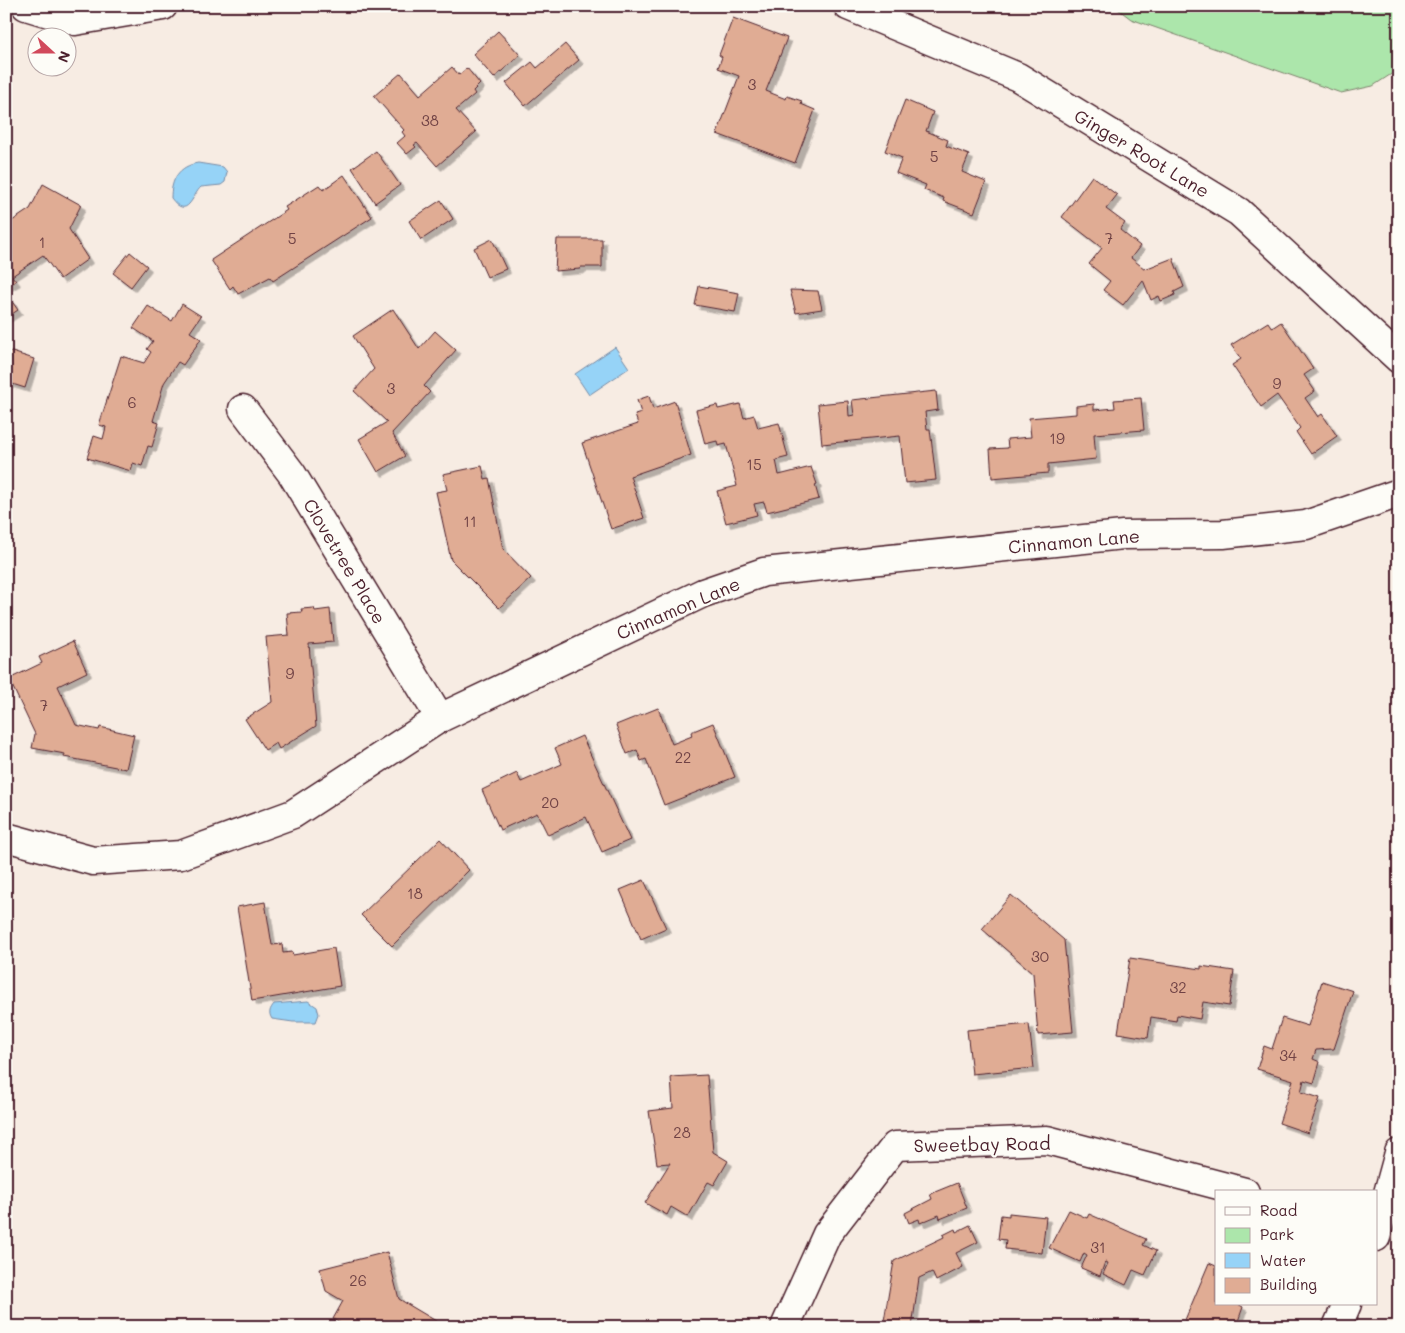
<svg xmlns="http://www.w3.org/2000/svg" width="1405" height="1333" font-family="Mali,sans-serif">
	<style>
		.green { fill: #ace6ab; stroke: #7b826b }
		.water { fill: #96d3f7; stroke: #788ba5 }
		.building { fill: #e0ac94; stroke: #4a1f2b; filter: url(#shadow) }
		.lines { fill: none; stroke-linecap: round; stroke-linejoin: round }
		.street-casing { stroke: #4a1f2b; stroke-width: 31 }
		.street { stroke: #fdfcf7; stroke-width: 28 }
		.labels { text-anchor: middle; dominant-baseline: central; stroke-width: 4.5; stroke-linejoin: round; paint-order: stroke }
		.number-label { font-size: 15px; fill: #704245 }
		.street-label { font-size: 18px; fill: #4a1f2b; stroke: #fdfcf7 }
	</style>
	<defs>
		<filter id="shadow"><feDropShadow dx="4.5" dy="4.5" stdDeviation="0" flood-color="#0004"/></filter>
	</defs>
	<rect width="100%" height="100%" fill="#f7ece3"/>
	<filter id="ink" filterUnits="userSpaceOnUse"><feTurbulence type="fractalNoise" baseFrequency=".02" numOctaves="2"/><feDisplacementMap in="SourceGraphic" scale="10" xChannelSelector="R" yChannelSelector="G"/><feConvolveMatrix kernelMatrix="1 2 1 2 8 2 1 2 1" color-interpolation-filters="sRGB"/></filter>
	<g filter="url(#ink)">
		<polygon class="green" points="1114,6 1399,6 1399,69 1373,86 1341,93 1131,19"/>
		<g class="water">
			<path d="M198,163L223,167L227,172L225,182L221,185L201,187C192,195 188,221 171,198C171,179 179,166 198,163Z"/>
			<polygon points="615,347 629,368 589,395 575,374"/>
			<path d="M308,1001L317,1007L319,1014L316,1022H293L272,1019C268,1013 270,1009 274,1004Z"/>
		</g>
		<g class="building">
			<polygon points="733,18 787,38 766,91 786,99 787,96 802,101 801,104 815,110 795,163 717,134 739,76 718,68 722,57 719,55"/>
			<polygon points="498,31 520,55 494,78 473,54"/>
			<polygon points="565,44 579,60 525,106 506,83 532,62 537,68"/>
			<polygon points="452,67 459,75 467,68 480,84 473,91 475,94 456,110 476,132 437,166 417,143 414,145 416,147 407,154 397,143 405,136 402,132 404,130 374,96 401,73 420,95"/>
			<polygon points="905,100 933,112 926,131 948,140 946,146 969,155 962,172 986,182 974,213 943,201 944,198 924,190 926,185 896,173 902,158 885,151"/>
			<polygon points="376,151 400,185 375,203 352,168"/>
			<polygon points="344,175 372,217 273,281 270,277 238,294 233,286 230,289 211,260 287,210 285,207 319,185 323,190"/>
			<polygon points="1092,176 1117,195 1106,209 1125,223 1120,230 1140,246 1131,258 1145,269 1173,258 1184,287 1174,292 1175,295 1161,301 1159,296 1151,300 1143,280 1123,305 1103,290 1110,281 1089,264 1102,248 1062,217"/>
			<polygon points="43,184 81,205 69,229 88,259 60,279 43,255 12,276 16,281 6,287 6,225 30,209"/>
			<polygon points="441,200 453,219 421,240 409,221"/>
			<polygon points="492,239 506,269 487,277 474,248"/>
			<polygon points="557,239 602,239 602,267 581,267 580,269 555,271"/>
			<polygon points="130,252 147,266 131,287 113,273"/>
			<polygon points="699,286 739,293 735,312 695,305"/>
			<polygon points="790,290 818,291 822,309 796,313"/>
			<polygon points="6,293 18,310 6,318"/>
			<polygon points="182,304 201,316 190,332 201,339 183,365 178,362 164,383 153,421 159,423 152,447 148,446 142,466 133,463 131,471 87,458 94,436 103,439 106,427 99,425 121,356 144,363 151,352 147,349 153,341 133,328 148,306 172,321"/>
			<polygon points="393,309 419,349 435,331 456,350 424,386 430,392 392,433 405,456 378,472 359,439 387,422 354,391 374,369 353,336"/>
			<polygon points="1268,322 1272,328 1281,322 1313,369 1304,375 1315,391 1305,398 1318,417 1322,414 1337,436 1311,454 1296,432 1300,428 1277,395 1261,407 1232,365 1241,359 1231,345"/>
			<polygon points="6,350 34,359 25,388 6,382"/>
			<polygon points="936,391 938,410 925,412 927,429 930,429 936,480 905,483 900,436 822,444 818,404 848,401 849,416 854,415 852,400"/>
			<polygon points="649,396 653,409 675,401 691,455 630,476 644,518 611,529 582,443 638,424 635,415 641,413 637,400"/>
			<polygon points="1141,398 1144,430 1094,434 1096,459 1048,464 1048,473 992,478 990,449 1008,448 1007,439 1031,437 1029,418 1076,414 1076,406 1094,404 1094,410 1115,408 1114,400"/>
			<polygon points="740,404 744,418 754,415 758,428 779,423 788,457 776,460 779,475 811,467 817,484 815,485 819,499 767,512 764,502 754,504 757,515 726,523 717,491 737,486 726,444 718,446 717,441 705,444 696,410 717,405 718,409"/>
			<polygon points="482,466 485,479 489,478 503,549 531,578 499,608 451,560 436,492 447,490 443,474"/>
			<polygon points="314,608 315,611 330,609 333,642 309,644 316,726 279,749 276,743 265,750 245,719 272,702 266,637 289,635 287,613 302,612 301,609"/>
			<polygon points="73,641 87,672 58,686 76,725 99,730 100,727 134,735 126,769 64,757 65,754 32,748 35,734 9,679 42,663 39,657"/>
			<polygon points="658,708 672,744 692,736 691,732 713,723 735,777 664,805 646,759 641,761 637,750 627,754 616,725"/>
			<polygon points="582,736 630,840 602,852 586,817 548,835 537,813 500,830 482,790 517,773 521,782 562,764 555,748"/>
			<polygon points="440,839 469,870 392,946 361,915"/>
			<polygon points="644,880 666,928 641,939 620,890"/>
			<polygon points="1011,895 1064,940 1073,1032 1038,1035 1033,973 982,929"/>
			<polygon points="265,902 272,945 282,944 283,953 292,952 293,955 334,948 340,986 252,1001 237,907"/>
			<polygon points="1130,958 1201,969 1201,966 1234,971 1229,1006 1203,1002 1200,1019 1177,1015 1176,1021 1151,1017 1148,1038 1118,1033"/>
			<polygon points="1322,981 1353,991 1334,1049 1316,1050 1313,1059 1320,1062 1314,1083 1304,1080 1301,1092 1320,1098 1308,1133 1279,1123 1293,1080 1257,1069 1264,1046 1272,1049 1282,1018 1308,1026"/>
			<polygon points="1029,1024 1034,1068 972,1074 967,1030"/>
			<polygon points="707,1075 713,1152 728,1161 714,1185 708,1182 688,1217 671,1207 667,1215 645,1203 670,1163 657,1164 649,1111 673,1108 671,1077"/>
			<polygon points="957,1183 967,1208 940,1219 939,1215 920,1223 919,1219 909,1223 905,1213 932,1199 930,1194"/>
			<polygon points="1069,1210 1087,1218 1089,1214 1146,1239 1143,1245 1156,1251 1145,1275 1133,1270 1126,1285 1103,1274 1108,1263 1105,1262 1100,1276 1081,1268 1087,1255 1084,1253 1080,1262 1049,1248"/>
			<polygon points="1009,1213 1046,1217 1042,1253 1005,1249 1006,1240 998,1239 1001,1215 1009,1216"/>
			<polygon points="970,1225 978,1242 956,1253 963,1267 936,1281 932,1272 919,1278 912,1327 883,1327 894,1261 944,1237 943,1235 955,1229 956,1232"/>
			<polygon points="387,1252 399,1299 446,1327 347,1327 333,1319 343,1301 326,1291 320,1269"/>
			<polygon points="1209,1263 1216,1266 1216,1304 1238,1304 1243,1307 1236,1327 1182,1327"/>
		</g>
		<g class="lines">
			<g class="street-casing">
				<g id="street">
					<polyline points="26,6 75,21 163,6"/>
					<polyline points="848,6 1018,77 1239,212 1399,359"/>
					<polyline points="243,409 292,474 440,718"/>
					<polyline points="6,837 93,861 181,855 293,814 440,718 703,593 764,572 1123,535 1223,534 1306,525 1399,493"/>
					<polyline points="1376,1237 1399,1153"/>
					<polyline points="785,1327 827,1234 895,1146 1047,1140 1245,1192"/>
					<polyline points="1337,1327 1347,1304"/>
				</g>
			</g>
			<use href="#street" class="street"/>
		</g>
	</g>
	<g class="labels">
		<g class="number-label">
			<text x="752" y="84">3</text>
			<text x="430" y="120">38</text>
			<text x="934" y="156">5</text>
			<text x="292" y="238">5</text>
			<text x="1109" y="238">7</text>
			<text x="42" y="242">1</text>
			<text x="1277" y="383">9</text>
			<text x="391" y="388">3</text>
			<text x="132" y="402">6</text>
			<text x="1057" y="438">19</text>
			<text x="754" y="464">15</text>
			<text x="470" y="521">11</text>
			<text x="290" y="673">9</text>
			<text x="44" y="705">7</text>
			<text x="683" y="757">22</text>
			<text x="550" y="802">20</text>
			<text x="415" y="893">18</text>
			<text x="1040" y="956">30</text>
			<text x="1178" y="987">32</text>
			<text x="1288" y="1055">34</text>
			<text x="682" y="1132">28</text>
			<text x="1098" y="1247">31</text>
			<text x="358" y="1280">26</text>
		</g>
		<g class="street-label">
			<text transform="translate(1142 153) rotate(31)">Ginger Root Lane</text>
			<text transform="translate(1074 541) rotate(-5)">Cinnamon Lane</text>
			<text transform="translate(345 561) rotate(59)">Clovetree Place</text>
			<text transform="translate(678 608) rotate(-23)">Cinnamon Lane</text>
			<text transform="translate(982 1144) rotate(-1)">Sweetbay Road</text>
		</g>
	</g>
	<rect width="1405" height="1333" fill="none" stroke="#fdfcf7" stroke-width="25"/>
	<rect x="12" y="12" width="1380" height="1308" fill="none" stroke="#4a1f2b" stroke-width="2" filter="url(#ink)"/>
	<rect x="1215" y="1190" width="162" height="115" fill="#fdfcf7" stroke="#b5a4a5"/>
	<rect x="1225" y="1207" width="25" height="8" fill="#fdfcf7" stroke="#b5a4a5"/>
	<text x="1260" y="1216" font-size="15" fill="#4a1f2b">Road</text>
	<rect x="1225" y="1228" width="25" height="15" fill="#ace6ab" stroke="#b5a4a5"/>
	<text x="1260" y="1240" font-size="15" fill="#4a1f2b">Park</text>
	<rect x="1225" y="1253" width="25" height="15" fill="#96d3f7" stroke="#b5a4a5"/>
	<text x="1260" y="1266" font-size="15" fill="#4a1f2b">Water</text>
	<rect x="1225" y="1278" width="25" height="15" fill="#e0ac94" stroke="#b5a4a5"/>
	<text x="1260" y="1290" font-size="15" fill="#4a1f2b">Building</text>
	<g transform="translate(52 52) rotate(111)"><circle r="24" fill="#fdfcf7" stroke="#b5a4a5"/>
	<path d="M0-4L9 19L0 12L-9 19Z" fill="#d1495b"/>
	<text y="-8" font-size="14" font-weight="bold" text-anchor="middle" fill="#4a1f2b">N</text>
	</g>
</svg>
